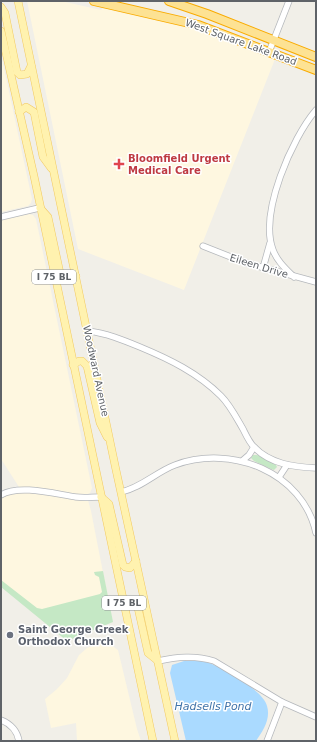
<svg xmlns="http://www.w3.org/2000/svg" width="317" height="742" font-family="'DejaVu Sans',sans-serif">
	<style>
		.commercial { fill: #fef7e0 }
		.green { fill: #c5e8c5 }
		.water { fill: #aadaff }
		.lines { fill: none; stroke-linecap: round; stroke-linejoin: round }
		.minor-casing { stroke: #b5b8bc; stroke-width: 7 }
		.major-casing { stroke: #f2c960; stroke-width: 8 }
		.highway-casing { stroke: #f9ab00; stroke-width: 10 }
		.minor { stroke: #fff; stroke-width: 5.5 }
		.major { stroke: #fff2af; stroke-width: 7 }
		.highway { stroke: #fde293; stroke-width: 8 }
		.health-dot { fill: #e0444e; stroke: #fff; stroke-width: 1.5 }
		.worship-dot { fill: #6b7280; stroke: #fff; stroke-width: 1.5 }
		.labels { text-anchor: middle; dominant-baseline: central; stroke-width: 3; stroke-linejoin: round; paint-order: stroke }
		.shield { fill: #fff; stroke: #8f9295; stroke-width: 1 }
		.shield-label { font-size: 9px; font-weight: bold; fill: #5f6368 }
		.street-label { font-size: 10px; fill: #5f6368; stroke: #fff }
		.health-label { font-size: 10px; font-weight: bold; fill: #be3a42; stroke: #fff; text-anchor: start }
		.worship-label { font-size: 10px; font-weight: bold; fill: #5b616d; stroke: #fff; text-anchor: start }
		.water-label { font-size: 11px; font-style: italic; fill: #4174aa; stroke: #fff }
	</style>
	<rect width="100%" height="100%" fill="#f1efe8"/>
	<g class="commercial">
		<polygon points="27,1 61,1 101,10 103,8 182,25 216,36 275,59 184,290 78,249"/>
		<polygon points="1,54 32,199 31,203 28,206 1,212"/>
		<polygon points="29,214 33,215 36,219 92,488 90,493 86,495 19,487 1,459 1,220"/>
		<polygon points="25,492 88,500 91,511 108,598 36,612 1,585 1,499 9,494"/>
		<polygon points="105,641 118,650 137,729 141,741 77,741 76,723 51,728 45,699 57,689 67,678 79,655 87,648"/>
	</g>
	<g class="green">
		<path d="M253,455C260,454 275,460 277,467L274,470L271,469L254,461L251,458Z"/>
		<polygon points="103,571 113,622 67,641 1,587 1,580 37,608 42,609 100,594 102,592 99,577 95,575 94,572"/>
	</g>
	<path class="water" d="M184,661C191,661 199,660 206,662C221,666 264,691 267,706C271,719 263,731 256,741H186L170,673L172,665Z"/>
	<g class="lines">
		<g class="minor-casing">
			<g id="minor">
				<polyline points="269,52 289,1"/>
				<polyline points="1,217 39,208"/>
				<polyline points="203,246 246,263 316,282"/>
				<polyline points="263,268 270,243"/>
				<path d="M294,277C286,269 277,261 273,250C259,213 292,138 316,110"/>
				<path d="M88,331C106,333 123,340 140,347C169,359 198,373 221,396C230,405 236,417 243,429C246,435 249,442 254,447C270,464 294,467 316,468"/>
				<polyline points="242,461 249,455 254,447"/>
				<polyline points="279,477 287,465"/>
				<path d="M121,492C141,488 156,472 175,465C231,444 303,472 316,533"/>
				<path d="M1,495C19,484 55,494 76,497C84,498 92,497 101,497"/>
				<path d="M158,661C177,657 195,655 214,661L282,702L316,717"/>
				<path d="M1,720C11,724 17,730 19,741"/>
				<polyline points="267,741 282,702"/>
			</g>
		</g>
		<g class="major-casing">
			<g id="major">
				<polyline points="18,1 116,470 175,741"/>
				<polyline points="1,7 5,13 17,72 20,75 27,74 31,66"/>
				<polyline points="1,31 34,176 153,741"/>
				<polyline points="19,112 26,107 34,112 43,157 51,168"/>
				<polyline points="40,208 48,217 60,273 65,279 70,279 76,276"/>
				<polyline points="73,365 79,361 82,361 87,366 100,423 107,437"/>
				<polyline points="101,497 109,504 123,565 125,567 130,568 136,561"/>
				<polyline points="125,608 133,604 138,608 148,653 158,661"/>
			</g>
		</g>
		<g class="highway-casing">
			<g id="highway">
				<polyline points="94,1 198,25 316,70"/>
				<polyline points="169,1 207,14 316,57"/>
			</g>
		</g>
		<use href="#minor" class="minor"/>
		<use href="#major" class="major"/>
		<use href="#highway" class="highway"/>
	</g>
	<path class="health-dot" d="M117 158h4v4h4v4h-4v4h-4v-4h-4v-4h4z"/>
	<circle class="worship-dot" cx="10" cy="635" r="4"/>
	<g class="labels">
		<g class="shield">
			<rect x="32" y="270" width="44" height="14" rx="3"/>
			<rect x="102" y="596" width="44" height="14" rx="3"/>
		</g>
		<g class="shield-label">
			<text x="54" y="277">I 75 BL</text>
			<text x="124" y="603">I 75 BL</text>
		</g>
		<g class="street-label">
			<text transform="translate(241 42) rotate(20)">West Square Lake Road</text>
			<text transform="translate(259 266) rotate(17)">Eileen Drive</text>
			<text transform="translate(96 371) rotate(78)">Woodward Avenue</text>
		</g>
		<g class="health-label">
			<text x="128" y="158">Bloomfield Urgent<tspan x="128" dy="12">Medical Care</tspan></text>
		</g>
		<g class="worship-label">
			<text x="18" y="629">Saint George Greek<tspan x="18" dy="12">Orthodox Church</tspan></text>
		</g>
		<g class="water-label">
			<text x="213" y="706">Hadsells Pond</text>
		</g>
	</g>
	<rect width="317" height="742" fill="none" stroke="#5f6368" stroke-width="4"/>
</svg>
